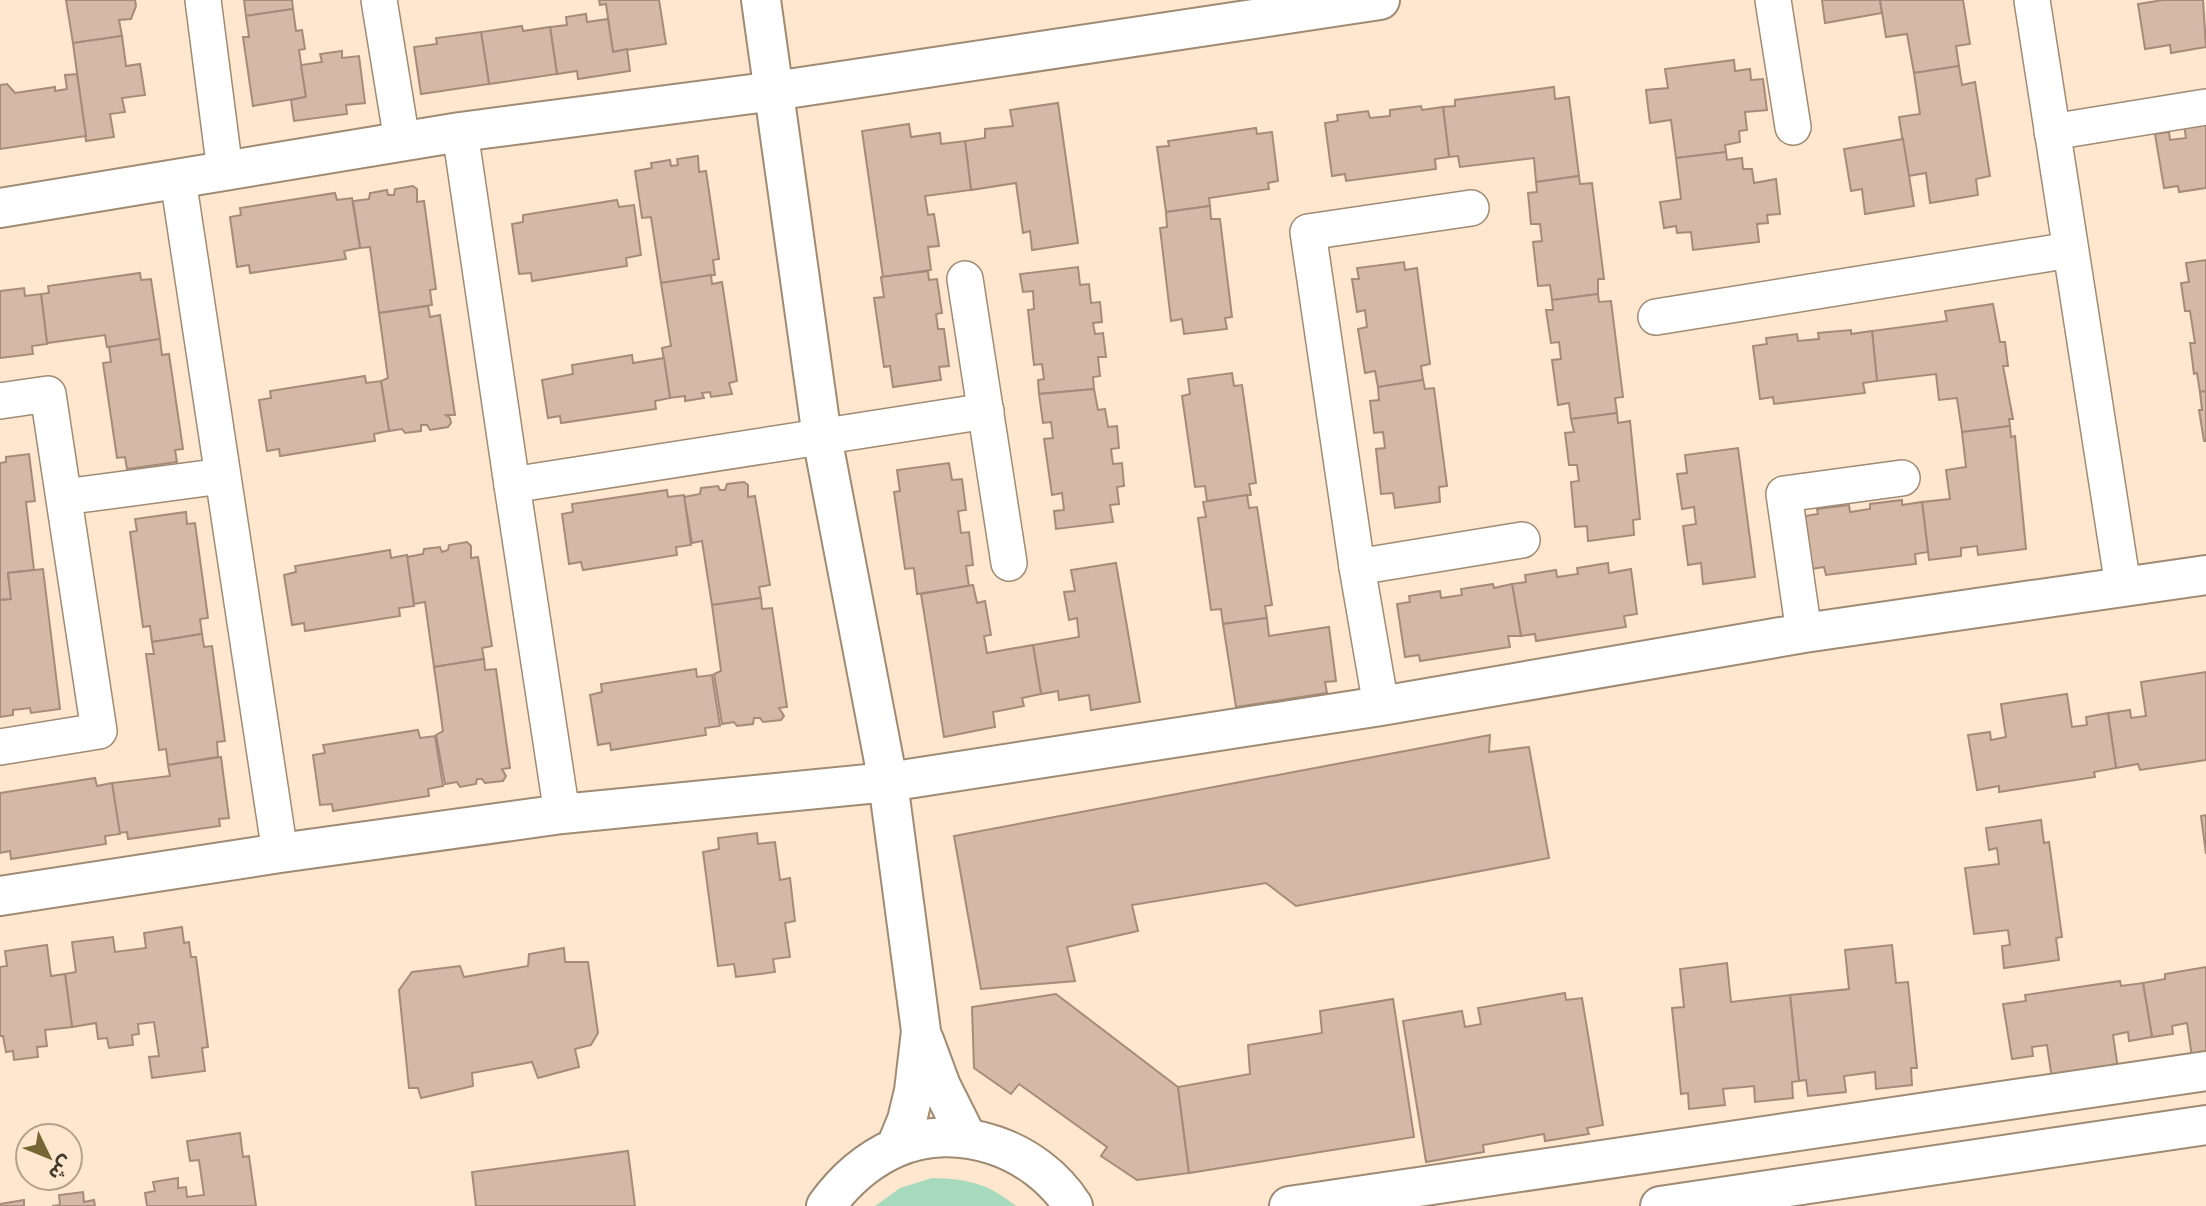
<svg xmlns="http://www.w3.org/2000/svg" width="2206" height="1206" font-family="Cabin,'Noto Sans Arabic',sans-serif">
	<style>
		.green { fill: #a7dabc }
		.building { fill: #d5b8a6; stroke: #a68b7a; stroke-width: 2 }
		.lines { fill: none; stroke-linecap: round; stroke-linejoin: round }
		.street-casing { stroke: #9f8b73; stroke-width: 38 }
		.secondary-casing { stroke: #9f8b73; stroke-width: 42 }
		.street { stroke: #fff; stroke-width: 35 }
		.secondary { stroke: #fff; stroke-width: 38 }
	</style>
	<rect width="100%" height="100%" fill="#fee7ce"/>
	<path class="green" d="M932,1178C968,1179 987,1183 1016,1206H875L900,1188Z"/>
	<g class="building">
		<polygon points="66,0 135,0 136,6 131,19 119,20 122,36 73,43"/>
		<polygon points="244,0 292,0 293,9 246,16"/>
		<polygon points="599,0 659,0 666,44 613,52 606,4 600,5"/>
		<polygon points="1822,0 1880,0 1882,13 1825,23"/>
		<polygon points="1880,0 1963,0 1970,44 1956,46 1959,66 1914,73 1907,34 1886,37"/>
		<polygon points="2163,0 2203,0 2206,47 2171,53 2170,45 2145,49 2138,4"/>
		<polygon points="293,9 296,31 302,30 305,49 299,50 306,97 253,106 243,37 249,37 246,16"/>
		<polygon points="586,14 587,22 608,19 613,52 627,49 630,71 578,79 577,71 557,74 550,27 567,25 566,17"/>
		<polygon points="522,26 523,31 550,27 557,74 489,84 481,32"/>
		<polygon points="481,32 489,84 421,94 414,47 437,44 436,38"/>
		<polygon points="122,36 126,66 140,64 145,95 122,98 125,112 110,114 114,137 86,141 73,43"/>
		<polygon points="342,51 342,58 359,56 365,103 346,105 347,114 294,121 291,100 306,97 301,65 322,62 320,54"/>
		<polygon points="1734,60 1735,71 1750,69 1751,80 1763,79 1767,110 1745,112 1747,130 1739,131 1740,142 1725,145 1726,152 1676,158 1671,120 1650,123 1646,90 1668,88 1665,69"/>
		<polygon points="1959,66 1962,85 1975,82 1990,176 1976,179 1978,195 1930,203 1926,173 1908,176 1899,117 1920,114 1914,73"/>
		<polygon points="77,74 86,136 0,149 0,85 7,84 15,93 55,87 55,91 67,89 65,75"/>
		<polygon points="1554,87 1555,99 1569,97 1579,176 1536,182 1534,158 1460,167 1458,156 1449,157 1443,107 1455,106 1455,100"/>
		<polygon points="1058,103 1078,243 1032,250 1030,231 1023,233 1016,183 971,190 965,141 985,138 985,129 1013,126 1010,110"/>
		<polygon points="1421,106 1422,110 1443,107 1449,157 1435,159 1436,169 1346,181 1345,174 1332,176 1325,123 1338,121 1337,115 1368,111 1370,118 1390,116 1390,110"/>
		<polygon points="2206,108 2206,188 2179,192 2178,186 2164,188 2155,134 2169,132 2170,140 2186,138 2182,112"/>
		<polygon points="909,124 911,137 940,133 941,144 965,141 971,190 925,196 928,215 934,214 939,246 928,247 931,270 883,277 862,131"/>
		<polygon points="1256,128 1257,134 1272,132 1278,181 1268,183 1269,189 1209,198 1210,206 1166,212 1157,147 1169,146 1168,141"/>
		<polygon points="1903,139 1914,206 1865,214 1862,189 1851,191 1844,149"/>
		<polygon points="1726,152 1727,160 1742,158 1743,169 1752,169 1754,183 1776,179 1780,214 1767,215 1768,223 1757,224 1759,242 1693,250 1691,232 1677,233 1676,226 1664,228 1660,202 1681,199 1676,158"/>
		<polygon points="698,156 699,172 706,171 719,259 713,260 715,275 661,283 651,217 642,218 635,171 652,168 651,163 670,160 671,166 678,165 677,159"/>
		<polygon points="1579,176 1580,184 1592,183 1604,279 1598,279 1598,294 1552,300 1550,285 1538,286 1533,242 1542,241 1540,224 1531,224 1528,193 1537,192 1536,182"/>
		<polygon points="413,186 417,189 417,202 424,201 436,289 430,290 432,305 379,313 370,247 360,248 353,201 369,199 370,193 387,190 388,195 394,195 395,189"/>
		<polygon points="335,193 337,200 352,198 360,248 344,251 346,259 250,273 249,265 237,267 230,217 241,215 240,208"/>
		<polygon points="617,200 619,207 634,205 641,255 626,258 627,266 532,281 531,273 519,274 512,224 523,222 523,215"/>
		<polygon points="1210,206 1211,219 1220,219 1232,317 1225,318 1227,329 1184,334 1182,319 1171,321 1160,228 1167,227 1166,212"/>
		<polygon points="2206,260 2206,391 2200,392 2197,373 2194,374 2190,343 2195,343 2190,311 2185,311 2181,283 2189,282 2186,263"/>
		<polygon points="1404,262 1405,270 1417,268 1430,364 1421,366 1423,380 1378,387 1375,371 1365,373 1358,329 1367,327 1365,310 1357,312 1352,279 1359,279 1357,268"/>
		<polygon points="1078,267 1080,285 1089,284 1091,303 1100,302 1102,322 1093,323 1095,334 1103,333 1106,357 1098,357 1100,376 1093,377 1094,389 1039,394 1038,380 1044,379 1042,364 1034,365 1028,310 1034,309 1033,291 1023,292 1020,274"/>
		<polygon points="928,271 929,280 937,279 942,313 936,314 938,329 944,329 949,366 939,367 941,380 893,387 890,366 884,367 874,298 884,297 881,277"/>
		<polygon points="140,273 141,280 151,279 160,339 107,347 105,335 47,343 41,294 49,293 48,286"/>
		<polygon points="711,275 712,284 722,282 737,381 729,383 732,394 711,397 710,392 702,393 704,398 685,401 685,396 670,398 662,348 671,346 661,283"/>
		<polygon points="24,288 25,296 41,294 47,344 32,346 33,354 0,358 0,291"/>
		<polygon points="1598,294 1599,302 1611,301 1623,397 1615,398 1617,413 1571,419 1569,403 1558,405 1552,360 1561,359 1559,342 1551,343 1546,310 1553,310 1552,300"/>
		<polygon points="1993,304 2000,342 2005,342 2008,366 2003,366 2013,419 2009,419 2010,426 1962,432 1957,398 1939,400 1936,374 1877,381 1872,331 1947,321 1945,311"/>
		<polygon points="428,306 430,317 440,315 455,415 446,415 450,418 451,423 448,427 430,430 427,425 421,425 421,431 405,433 402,429 389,431 381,381 388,378 379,313"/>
		<polygon points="1851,330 1851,334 1872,331 1877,381 1863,383 1865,393 1774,404 1773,397 1760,399 1753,346 1767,344 1766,338 1797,334 1798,341 1819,339 1818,333"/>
		<polygon points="160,339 162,355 169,354 183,449 175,450 177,462 127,469 125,457 117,458 103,363 111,362 109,347"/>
		<polygon points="632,355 633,363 664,358 670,398 655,401 656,409 561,423 560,416 548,418 542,380 573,374 572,365"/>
		<polygon points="1232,373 1234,386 1242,385 1256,483 1249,484 1251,495 1207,501 1205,486 1195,487 1182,396 1190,394 1188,379"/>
		<polygon points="365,376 366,383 381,381 389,431 374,434 375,441 280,456 279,449 267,451 259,400 271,398 270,391"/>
		<polygon points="1423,380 1425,389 1434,388 1447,486 1439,487 1440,502 1395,508 1393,493 1381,494 1376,449 1385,448 1383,432 1374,433 1370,401 1379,400 1378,387"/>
		<polygon points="1094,389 1098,410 1105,409 1108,427 1117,426 1119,448 1111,449 1113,464 1122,463 1124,486 1117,487 1119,504 1110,505 1113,522 1056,529 1054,511 1064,510 1062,493 1052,495 1044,439 1053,438 1051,422 1043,423 1039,394"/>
		<polygon points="2206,391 2206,441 2204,441 2199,410 2202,410 2200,392"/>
		<polygon points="1617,413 1618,423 1630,421 1640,519 1633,520 1634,535 1588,541 1587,526 1575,527 1571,482 1579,481 1577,465 1569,465 1565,433 1574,432 1571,419"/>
		<polygon points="2010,426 2011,437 2015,436 2026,549 1978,555 1977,546 1961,548 1961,556 1929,560 1922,502 1950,499 1946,470 1966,467 1962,432"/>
		<polygon points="1738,448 1755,577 1703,584 1701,563 1688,565 1683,526 1696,524 1694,507 1682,509 1677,474 1687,473 1685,455"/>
		<polygon points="29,454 35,501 26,502 34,570 8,573 11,599 0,600 0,463 6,462 6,457"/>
		<polygon points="949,463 952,480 962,479 966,510 958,511 961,533 969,532 973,565 966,566 969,586 917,594 914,568 905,569 894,492 900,491 897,470"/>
		<polygon points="744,482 748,485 748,497 755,496 770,585 759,587 761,598 712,605 702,541 692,543 684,497 700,494 701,488 718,486 720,490 725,490 727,484"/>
		<polygon points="667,490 668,497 684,495 691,545 676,547 677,555 583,570 581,562 569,564 562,514 573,512 572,504"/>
		<polygon points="1247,495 1249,508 1257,507 1272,605 1265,606 1267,618 1223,624 1221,609 1211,610 1198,518 1206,517 1203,502"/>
		<polygon points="1902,500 1902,505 1922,502 1928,552 1915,554 1916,564 1826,575 1824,567 1811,569 1805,516 1818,514 1817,509 1849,505 1850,512 1870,509 1870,504"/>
		<polygon points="186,512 187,524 195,523 208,618 200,619 202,634 152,642 150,626 143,627 130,532 137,531 135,519"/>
		<polygon points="467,542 471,546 471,558 478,557 492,646 482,648 484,659 434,667 425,602 414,604 407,557 423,554 424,549 440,547 442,552 448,550 449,545"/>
		<polygon points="390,550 391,558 407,555 414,606 399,608 400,616 305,631 304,623 292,625 284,575 296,572 295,566"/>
		<polygon points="1116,563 1140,702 1091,710 1089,695 1059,700 1058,691 1041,694 1033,645 1079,637 1077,618 1069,620 1064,592 1075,591 1071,570"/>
		<polygon points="1608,563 1609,573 1631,569 1637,614 1624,616 1626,627 1536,641 1535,634 1521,636 1512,584 1526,582 1525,575 1556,570 1557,577 1578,574 1577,568"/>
		<polygon points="43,569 60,709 31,713 30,708 13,710 13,715 0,717 0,600 11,599 8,573"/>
		<polygon points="1493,584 1494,588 1512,584 1521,636 1508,636 1510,647 1420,661 1419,655 1405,657 1397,604 1410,602 1409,596 1440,591 1441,598 1462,595 1461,589"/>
		<polygon points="973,585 977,603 985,601 991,635 984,636 987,653 1033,645 1041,694 1022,698 1024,706 993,712 995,727 944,737 921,594"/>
		<polygon points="761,598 762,609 772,608 787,707 779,708 784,716 781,720 763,722 760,718 754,718 753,724 737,726 734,722 722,724 714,674 721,671 712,605"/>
		<polygon points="1267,618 1269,636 1329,627 1336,681 1325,682 1327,693 1236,707 1223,624"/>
		<polygon points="202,634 204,647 212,646 225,741 217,742 218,757 168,765 166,749 159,750 146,654 154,654 152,642"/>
		<polygon points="484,659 485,670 496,669 510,768 502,769 506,776 503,781 485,783 482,779 477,779 476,784 460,787 457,782 445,784 436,735 443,731 434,667"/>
		<polygon points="696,669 697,677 712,675 720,726 705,728 706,735 611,750 610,743 598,745 590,695 602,692 601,684"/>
		<polygon points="2206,672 2206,760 2140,770 2138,764 2116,768 2108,713 2130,710 2131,718 2146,716 2141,682"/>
		<polygon points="2067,694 2072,727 2087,725 2086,717 2108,713 2116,768 2094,772 2095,777 1999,792 1999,786 1977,790 1968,735 1990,732 1991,740 2006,737 2001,704"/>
		<polygon points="418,730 420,738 435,736 443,786 428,789 429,796 333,811 332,804 320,805 313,755 325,753 323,745"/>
		<polygon points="1490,735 1489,752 1529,747 1549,858 1296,906 1266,883 1132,905 1138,931 1067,947 1075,981 981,989 954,836"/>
		<polygon points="221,757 229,818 219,819 220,826 128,839 127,832 118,833 112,783 170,776 168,765"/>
		<polygon points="95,778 97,786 112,783 120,834 105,836 106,844 11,859 10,851 0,853 0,793"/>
		<polygon points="2206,815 2206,854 2201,816"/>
		<polygon points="2041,820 2044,843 2049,842 2062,937 2056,938 2059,960 2004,968 2002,946 2010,945 2008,930 1974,934 1965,868 1999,864 1997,848 1989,850 1986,828"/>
		<polygon points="757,833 758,844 775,842 780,880 790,878 795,921 785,923 790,957 773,959 775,972 736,977 734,964 718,966 703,852 719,849 718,838"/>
		<polygon points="182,927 184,943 189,942 191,957 196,957 208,1047 202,1048 205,1071 152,1078 149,1057 159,1056 154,1022 138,1024 139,1034 132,1035 133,1045 109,1048 107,1038 98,1039 96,1023 72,1027 65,974 76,972 72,942 113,937 115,952 146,948 144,933"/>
		<polygon points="47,945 51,976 65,974 72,1027 45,1030 47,1046 37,1047 38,1057 14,1060 13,1051 6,1052 3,1036 0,1036 0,967 7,966 5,951"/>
		<polygon points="1892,945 1896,983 1908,982 1917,1068 1911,1068 1912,1085 1876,1089 1875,1072 1844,1076 1846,1092 1808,1096 1806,1080 1799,1081 1790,995 1849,989 1845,950"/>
		<polygon points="564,948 565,962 588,962 598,1033 591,1045 575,1049 579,1067 538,1078 532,1062 472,1073 473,1086 421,1098 418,1088 409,1088 399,990 412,972 460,966 464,977 528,966 529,954"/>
		<polygon points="1727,963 1731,1002 1790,995 1799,1081 1792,1082 1793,1098 1755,1102 1754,1086 1723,1089 1725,1105 1689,1109 1688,1093 1681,1094 1672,1008 1684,1007 1680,969"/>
		<polygon points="2206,967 2206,1055 2192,1057 2187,1023 2172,1026 2173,1034 2152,1037 2143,983 2165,979 2165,974"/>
		<polygon points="2120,981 2121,986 2143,983 2152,1037 2129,1041 2128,1032 2113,1035 2118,1069 2052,1079 2047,1045 2032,1047 2033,1056 2012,1059 2003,1004 2026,1001 2025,995"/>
		<polygon points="1565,993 1566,1000 1582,998 1603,1125 1587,1128 1589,1134 1545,1141 1544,1134 1483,1145 1484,1152 1426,1162 1403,1021 1462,1011 1465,1027 1481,1024 1478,1008"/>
		<polygon points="1056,994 1178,1087 1189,1173 1137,1180 1101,1156 1107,1147 1019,1084 1011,1094 974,1068 972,1007"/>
		<polygon points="1393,999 1414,1137 1189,1173 1178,1087 1250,1074 1248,1045 1322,1033 1320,1011"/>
		<polygon points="240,1133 243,1157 249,1156 256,1206 147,1206 145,1193 155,1191 153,1182 178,1178 178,1188 186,1187 187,1197 204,1195 199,1160 190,1161 187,1141"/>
		<polygon points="628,1151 635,1206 476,1206 472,1172"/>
		<polygon points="83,1192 84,1202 94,1200 95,1206 52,1206 60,1205 59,1195"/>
		<polygon points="24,1200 24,1206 1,1206 0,1204"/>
	</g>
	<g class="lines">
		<g class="street-casing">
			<g id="street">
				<polyline points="203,0 225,171"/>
				<polyline points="379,0 402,141"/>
				<polyline points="1773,0 1793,127"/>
				<polyline points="2032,0 2123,586"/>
				<polyline points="460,132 512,485"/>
				<polyline points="2052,132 2206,107"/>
				<polyline points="181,199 280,853"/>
				<polyline points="1471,208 1308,232 1357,567 1522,540"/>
				<polyline points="965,279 1009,563"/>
				<polyline points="1656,317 2070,250"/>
				<polyline points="0,401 48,394 99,731 0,747"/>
				<polyline points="64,497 222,476"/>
				<polyline points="1357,567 1381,706"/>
				<polyline points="1804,633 1784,494 1902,478"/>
				<polyline points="562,814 512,485 986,411"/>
			</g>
		</g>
		<g class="secondary-casing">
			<g id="secondary">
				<polyline points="761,0 822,437 888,782 921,1031 914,1091 907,1120 896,1147"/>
				<polyline points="0,208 460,132 774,91 1380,0"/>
				<polyline points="0,896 280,853 562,814 888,782 1381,706 1804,633 2206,575"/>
				<polyline points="924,1040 941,1086 967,1138"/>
				<path d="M826,1206C844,1181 866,1161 895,1148C958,1120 1037,1149 1073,1206"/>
				<polyline points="1289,1206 2206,1071"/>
				<polyline points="1660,1206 2206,1125"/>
			</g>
		</g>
		<use href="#street" class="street"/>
		<use href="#secondary" class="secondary"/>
	</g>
	<g transform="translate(49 1157) rotate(133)"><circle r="33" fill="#fee7ce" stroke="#b3a18e" stroke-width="2"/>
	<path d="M0-5L12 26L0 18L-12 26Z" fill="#766634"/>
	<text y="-10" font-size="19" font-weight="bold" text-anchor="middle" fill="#42392f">ش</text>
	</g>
</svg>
